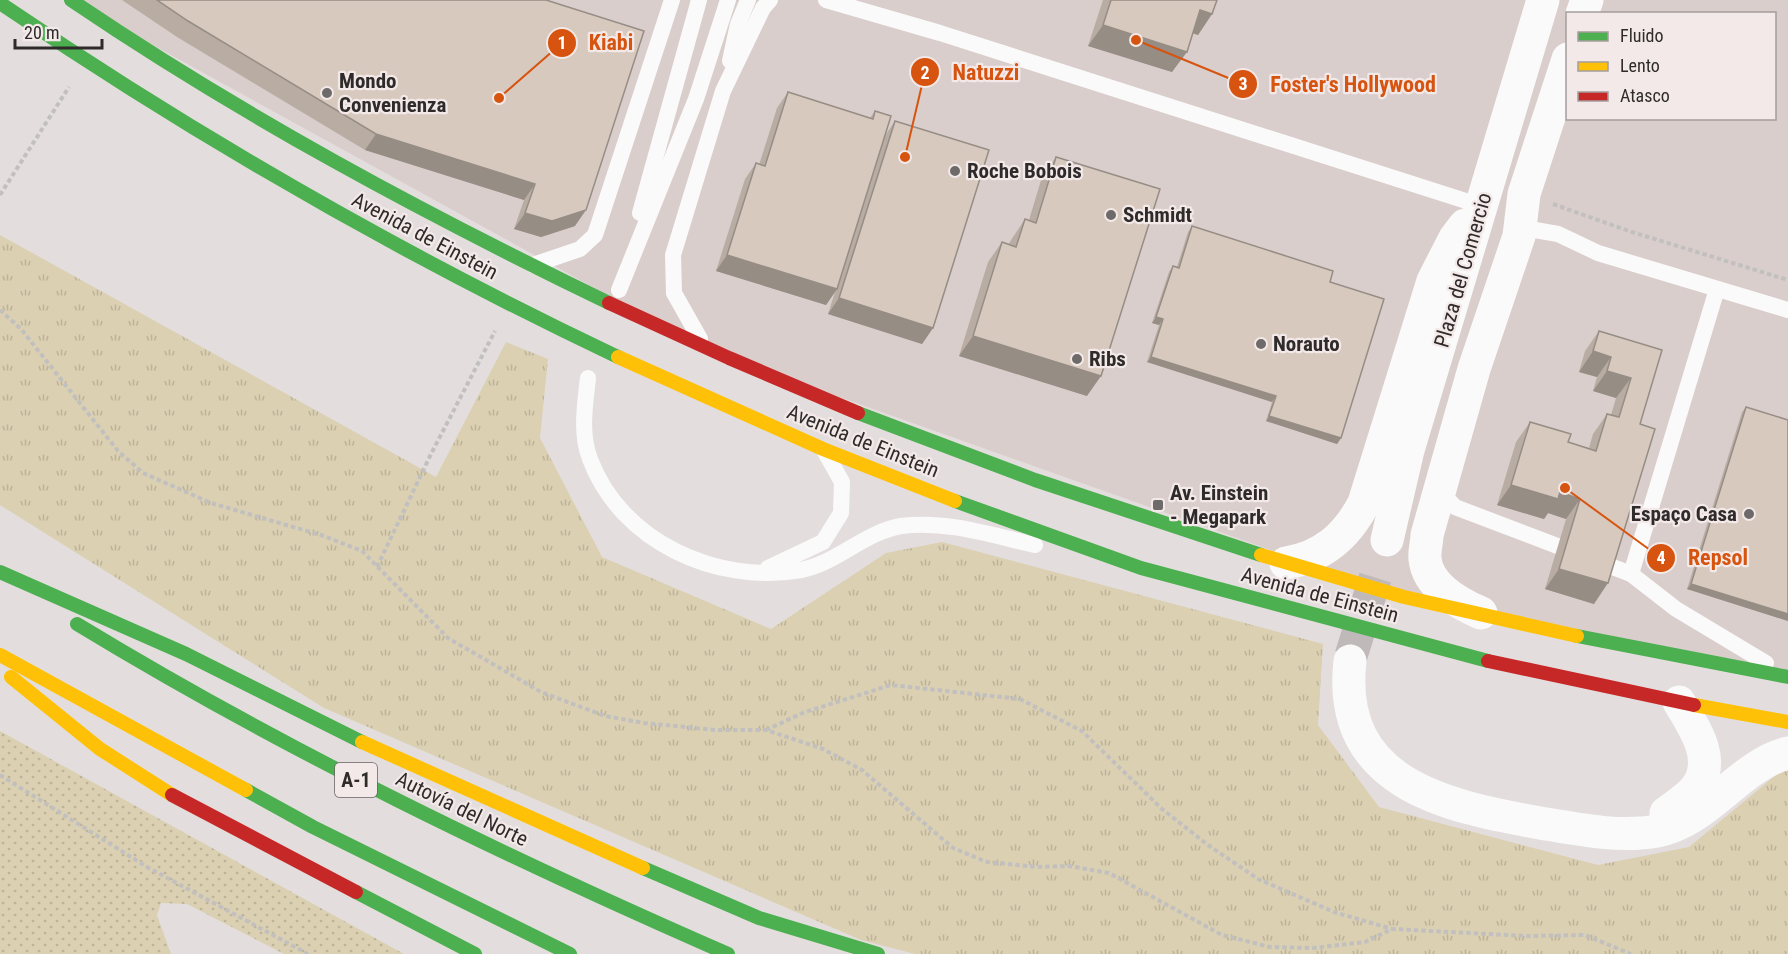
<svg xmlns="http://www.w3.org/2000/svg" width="1788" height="954" font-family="'Roboto Condensed',sans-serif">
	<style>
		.built { fill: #d9cecc; fill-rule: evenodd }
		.grass { fill: url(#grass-dots) }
		.park { fill: url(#park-tufts) }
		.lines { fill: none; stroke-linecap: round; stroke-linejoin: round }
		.street-tunnel { stroke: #bfbab9; stroke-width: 33; stroke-dasharray: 33 16; stroke-linecap: butt }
		.path { stroke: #c2c0bf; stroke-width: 4; stroke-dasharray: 4.5 3; stroke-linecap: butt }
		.lane { stroke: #fbfafa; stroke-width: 16 }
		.street { stroke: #fbfafa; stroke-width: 33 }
		.fast { stroke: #4caf50; stroke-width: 14 }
		.slow { stroke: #ffc107; stroke-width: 14 }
		.jam { stroke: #c62828; stroke-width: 14 }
		.wall { fill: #b9ada3 }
		.shaded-wall { fill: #968d85 }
		.building { fill: #d7c9be; stroke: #968d85; stroke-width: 1.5 }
		.poi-dot { fill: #6e6a69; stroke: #f2e9e8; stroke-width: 2 }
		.labels { text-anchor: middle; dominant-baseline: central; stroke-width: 4.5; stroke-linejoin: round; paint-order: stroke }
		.shield { fill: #f2e9e8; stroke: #6a6464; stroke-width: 1.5 }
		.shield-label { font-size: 20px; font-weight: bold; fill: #2f2b2b }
		.poi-label { font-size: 21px; font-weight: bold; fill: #2f2b2b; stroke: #f2e9e8; text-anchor: start }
		.street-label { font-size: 21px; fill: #2f2b2b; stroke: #f2e9e8 }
		.leader { fill: none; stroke: #d6540f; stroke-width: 2 }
		.callout-dot { fill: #d6540f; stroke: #f2e9e8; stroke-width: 2 }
		.mark-label { font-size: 18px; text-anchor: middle; font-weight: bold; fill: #fff }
		.callout-label { font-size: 22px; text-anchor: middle; font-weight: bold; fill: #d6540f; stroke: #f2e9e8; stroke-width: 4.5; stroke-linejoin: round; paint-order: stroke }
	</style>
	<defs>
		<pattern id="grass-dots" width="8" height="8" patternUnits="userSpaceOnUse" patternTransform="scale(1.5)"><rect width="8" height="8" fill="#dbd0b2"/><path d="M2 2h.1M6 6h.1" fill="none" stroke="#bcb399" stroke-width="1.8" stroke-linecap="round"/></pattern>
		<pattern id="park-tufts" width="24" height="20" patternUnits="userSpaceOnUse" patternTransform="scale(1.5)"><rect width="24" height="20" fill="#dbd0b2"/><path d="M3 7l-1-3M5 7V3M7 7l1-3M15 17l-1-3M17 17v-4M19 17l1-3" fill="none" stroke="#bcb399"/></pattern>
	</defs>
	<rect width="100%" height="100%" fill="#e3dedd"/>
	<path class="built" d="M71,0H1788V677L1400,596L707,350ZM1568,14H1774V118H1568Z"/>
	<polygon class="grass" points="0,731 404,954 284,954 187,904 161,903 157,915 171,954 0,954"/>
	<polygon class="park" points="0,235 436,477 506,342 548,359 540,438 602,557 771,629 886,553 942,542 1323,644 1318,725 1379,807 1598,865 1689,847 1788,765 1788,954 915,954 861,940 324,708 0,505"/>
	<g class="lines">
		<polyline class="street-tunnel" points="1351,656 1379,566"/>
		<g class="path">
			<polyline points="0,195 69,87"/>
			<polyline points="1553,204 1632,232 1788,280"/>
			<polyline points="0,310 21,329 118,451 143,473 211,503 324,536 362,551 448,638 541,692 605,716 644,723 716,730 766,730 823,749 862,770 953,848 987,862 1037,867 1069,866 1109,873 1222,935 1270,947 1313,948 1365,942 1392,929 1527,936 1585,935 1631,954"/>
			<polyline points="377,567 431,454 495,331"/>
			<polyline points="766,730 805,712 891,685 1020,699 1082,731 1162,809 1208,845 1258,879 1334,912 1392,929"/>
			<polyline points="0,775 147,867 308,954"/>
		</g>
		<g class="lane">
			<polyline points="826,0 940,33 1466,201 1479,208"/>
			<polyline points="730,61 738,24 748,0"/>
			<polyline points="640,213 699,0"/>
			<polyline points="1519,236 1535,230 1558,234 1598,253 1788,310"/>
			<polyline points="533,265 580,249 595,235 672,0"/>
			<polyline points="1717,289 1631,574 1676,609 1766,663"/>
			<polyline points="619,290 696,99 728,0"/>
			<polyline points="700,339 674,293 673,255 723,91 763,8 770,0"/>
			<path d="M588,378C585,405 580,433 590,459C621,542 717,585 801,570C837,563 865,532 901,526C946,520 991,535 1035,545"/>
			<polyline points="1440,491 1455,507 1631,574"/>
			<polyline points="768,568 823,542 841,513 842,482 825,452"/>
		</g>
		<g class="street">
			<polyline points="1582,14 1587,0"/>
			<polyline points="1387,540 1408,450 1543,0"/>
			<path d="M1286,563C1323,557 1347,536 1364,503L1433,281L1455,238L1465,225"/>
			<path d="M1481,613C1458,603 1428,587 1425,559C1424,551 1427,542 1427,535L1474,369L1519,236L1524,194L1568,59"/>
			<path d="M1350,661C1336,783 1444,806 1540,823C1577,829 1619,838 1657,831C1709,821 1738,766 1788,753"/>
			<path d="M1666,813C1676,805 1692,796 1698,785C1716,757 1693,726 1679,702"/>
		</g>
		<g class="fast">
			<path d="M71,0C242,116 423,213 609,303"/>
			<path d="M0,3C197,137 403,255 618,357"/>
			<polyline points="858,413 1035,480 1261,555"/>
			<polyline points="955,501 1141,568 1488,661"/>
			<polyline points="0,572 186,654 362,742"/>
			<path d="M77,624C286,751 504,856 728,954"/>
			<polyline points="1577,636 1788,677"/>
			<polyline points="246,790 313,827 570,954"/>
			<polyline points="643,868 759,918 878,954"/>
			<polyline points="356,892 475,954"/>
		</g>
		<g class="slow">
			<polyline points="618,357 823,449 955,501"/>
			<polyline points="1261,555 1404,597 1577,636"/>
			<polyline points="0,655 246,790"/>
			<polyline points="11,677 100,749 172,795"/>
			<polyline points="1694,705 1788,722"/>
			<polyline points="362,742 643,868"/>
		</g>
		<g class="jam">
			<polyline points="609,303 729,358 858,413"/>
			<polyline points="1488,661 1694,705"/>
			<polyline points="172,795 356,892"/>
		</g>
	</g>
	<g class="wall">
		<polygon points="122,0 546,0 575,226 541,237 514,229 524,200 365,150 177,37"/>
		<polygon points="1103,0 1217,0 1212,14 1198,35 1193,33 1172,72 1088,46"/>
		<polygon points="788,92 870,118 875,111 884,137 895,121 933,328 922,344 828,314 835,292 826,305 716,271 745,179 756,163 759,165 777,108"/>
		<polygon points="1056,157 1087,396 959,356 988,262 1002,242 1009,244 1011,240 1025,219 1029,220 1042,177"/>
		<polygon points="1192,226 1330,282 1341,438 1337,444 1266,421 1272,402 1147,362 1159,325 1152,323 1169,272 1173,266 1177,267 1188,232"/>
		<polygon points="1599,331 1662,350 1640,424 1594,604 1545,589 1566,519 1548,513 1544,519 1497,505 1516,442 1530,422 1568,442 1589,448 1593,434 1607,414 1611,415 1616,398 1593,391 1597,377 1579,372 1585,351"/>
		<polygon points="1746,407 1788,420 1788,621 1687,589 1742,412"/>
	</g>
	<g class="shaded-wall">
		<polygon points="1200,10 1212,14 1198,35 1186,31"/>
		<polygon points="1103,25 1187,52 1172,72 1088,46"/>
		<polygon points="376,134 535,184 524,200 365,150"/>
		<polygon points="586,210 575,226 541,237 514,229 525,213"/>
		<polygon points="727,255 837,289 826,305 716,271"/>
		<polygon points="839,298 933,328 922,344 828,314"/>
		<polygon points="1156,317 1163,319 1159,325 1152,323"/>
		<polygon points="973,336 1101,376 1087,396 959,356"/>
		<polygon points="1593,351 1611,357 1597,377 1579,372"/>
		<polygon points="1151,357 1276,396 1272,402 1147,362"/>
		<polygon points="1607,371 1631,378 1616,398 1593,391"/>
		<polygon points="1269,416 1341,438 1337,444 1266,421"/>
		<polygon points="1511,485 1560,492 1580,499 1566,519 1548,513 1544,519 1497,505"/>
		<polygon points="1559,569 1608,583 1594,604 1545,589"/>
		<polygon points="1691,584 1788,614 1788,621 1687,589"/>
	</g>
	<g class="building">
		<polygon points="157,0 546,0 644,31 586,210 552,221 525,213 535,184 376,134 188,21"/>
		<polygon points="1111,0 1217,0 1212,14 1200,10 1187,52 1103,25"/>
		<polygon points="788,92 873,119 875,111 891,116 837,289 727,255 756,163 765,166"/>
		<polygon points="895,121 989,150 933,328 839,298"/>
		<polygon points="1056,157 1160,189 1101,376 973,336 1002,242 1016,247 1025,219 1036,223"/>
		<polygon points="1192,226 1333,271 1330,282 1384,299 1341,438 1269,416 1276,396 1151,357 1163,319 1156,317 1173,266 1179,268"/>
		<polygon points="1599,331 1662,350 1640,424 1655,429 1608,583 1559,569 1580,499 1560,492 1558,499 1511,485 1530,422 1571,434 1568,442 1596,451 1607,414 1619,417 1631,378 1607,371 1611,357 1593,351"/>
		<polygon points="1746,407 1788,420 1788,614 1691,584"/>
	</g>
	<g class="poi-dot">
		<circle cx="327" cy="93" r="6"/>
		<circle cx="955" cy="171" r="6"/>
		<circle cx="1111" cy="215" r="6"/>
		<circle cx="1261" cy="344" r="6"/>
		<circle cx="1077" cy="359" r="6"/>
		<rect x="1152" y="499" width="12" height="12" rx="3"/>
		<circle cx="1749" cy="514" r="6"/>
	</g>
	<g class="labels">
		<rect class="shield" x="335" y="763" width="42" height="34" rx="4.5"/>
		<g class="shield-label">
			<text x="356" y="780">A-1</text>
		</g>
		<g class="poi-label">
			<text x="339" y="81">Mondo<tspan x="339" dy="24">Convenienza</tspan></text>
			<text x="967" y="171">Roche Bobois</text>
			<text x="1123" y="215">Schmidt</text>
			<text x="1273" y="344">Norauto</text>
			<text x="1089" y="359">Ribs</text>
			<text x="1170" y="493">Av. Einstein<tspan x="1170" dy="24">- Megapark</tspan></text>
			<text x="1737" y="514" text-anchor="end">Espaço Casa</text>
		</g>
		<g class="street-label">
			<text transform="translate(425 236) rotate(28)">Avenida de Einstein</text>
			<text transform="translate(1463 270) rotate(-74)">Plaza del Comercio</text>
			<text transform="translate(863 441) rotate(22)">Avenida de Einstein</text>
			<text transform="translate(1320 595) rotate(15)">Avenida de Einstein</text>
			<text transform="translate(462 809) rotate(26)">Autovía del Norte</text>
		</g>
	</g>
	<path class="leader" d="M499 98L562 43M905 157L925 72M1136 40L1243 84M1565 488L1661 558"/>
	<g class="callout-dot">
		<circle cx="499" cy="98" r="6"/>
		<circle cx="905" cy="157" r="6"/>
		<circle cx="1136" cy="40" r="6"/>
		<circle cx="1565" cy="488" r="6"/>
		<circle cx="562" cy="43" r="15"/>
		<circle cx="925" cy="72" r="15"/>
		<circle cx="1243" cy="84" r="15"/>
		<circle cx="1661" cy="558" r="15"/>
	</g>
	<g class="mark-label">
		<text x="562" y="49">1</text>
		<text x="925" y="79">2</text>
		<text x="1243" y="90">3</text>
		<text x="1661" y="564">4</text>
	</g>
	<g class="callout-label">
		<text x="611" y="50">Kiabi</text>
		<text x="986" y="80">Natuzzi</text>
		<text x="1353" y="92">Foster's Hollywood</text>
		<text x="1718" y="565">Repsol</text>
	</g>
	<rect x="1566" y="12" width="210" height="108" fill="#f2e9e8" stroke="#a49d9c" stroke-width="1.5"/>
	<rect x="1578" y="32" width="30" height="9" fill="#4caf50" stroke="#a49d9c" stroke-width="1.5"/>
	<text x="1620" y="42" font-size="18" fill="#2f2b2b">Fluido</text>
	<rect x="1578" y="62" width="30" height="9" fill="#ffc107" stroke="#a49d9c" stroke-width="1.5"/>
	<text x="1620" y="72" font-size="18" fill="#2f2b2b">Lento</text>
	<rect x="1578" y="92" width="30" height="9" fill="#c62828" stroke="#a49d9c" stroke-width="1.5"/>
	<text x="1620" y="102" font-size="18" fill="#2f2b2b">Atasco</text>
	<path d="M15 39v9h87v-9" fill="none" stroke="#2f2b2b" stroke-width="3"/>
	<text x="24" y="39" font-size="18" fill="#2f2b2b" stroke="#f2e9e8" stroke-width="4.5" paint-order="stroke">20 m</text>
</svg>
